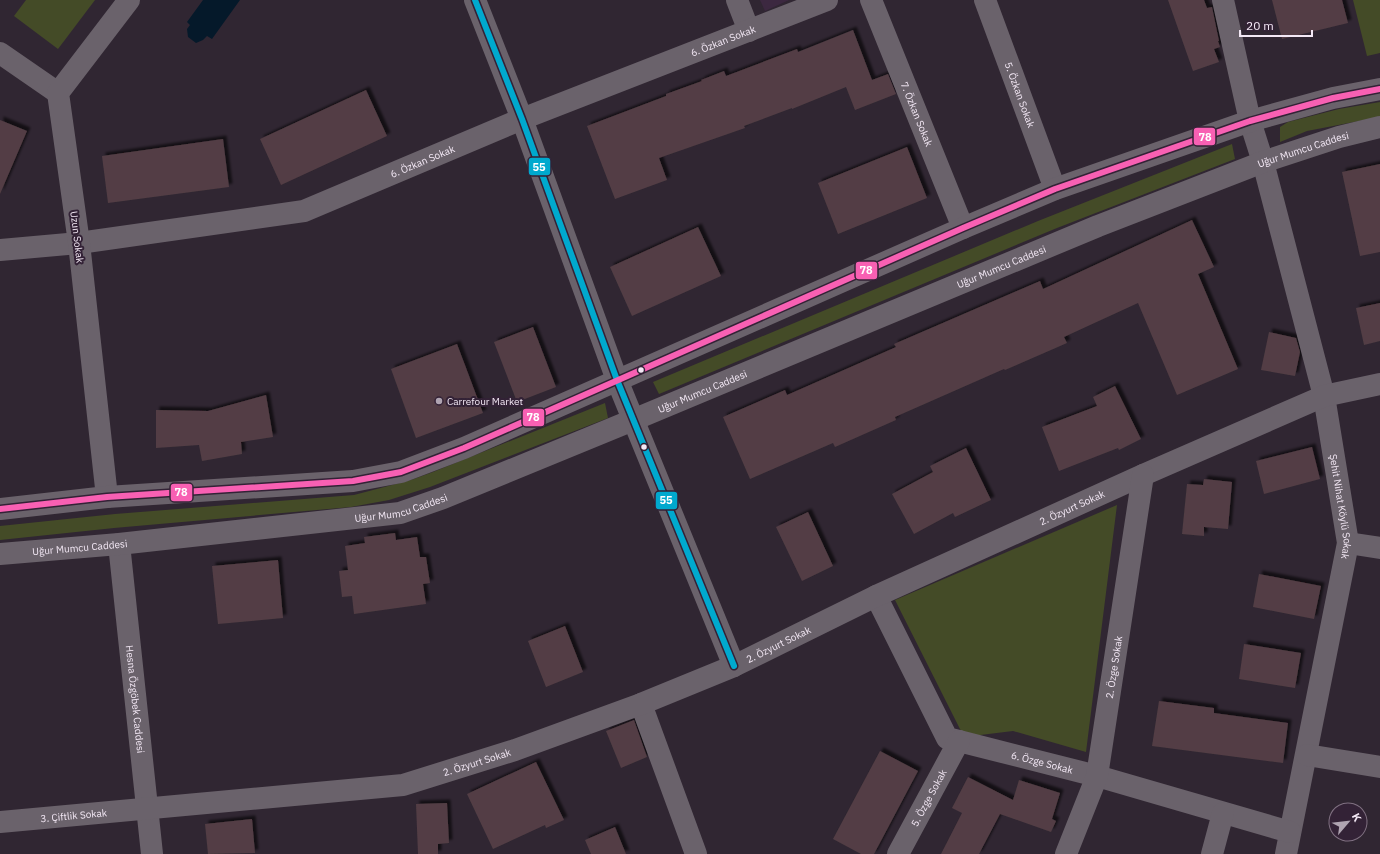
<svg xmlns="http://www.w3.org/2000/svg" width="1380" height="854" font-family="'IBM Plex Sans',sans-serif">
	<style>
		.built { fill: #3c2840 }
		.green { fill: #444b27 }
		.water { fill: #05192a }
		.building { fill: #523e44; filter: url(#shadow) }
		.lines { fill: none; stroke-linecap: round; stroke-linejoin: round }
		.minor { stroke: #6a626b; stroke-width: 22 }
		.bus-1-casing { stroke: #332236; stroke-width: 9 }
		.bus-2-casing { stroke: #332236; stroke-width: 9 }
		.bus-1 { stroke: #00a9ce; stroke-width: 6 }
		.bus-2 { stroke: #f860b3; stroke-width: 6 }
		.bus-dot { fill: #f3e8f5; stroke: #332236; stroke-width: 1.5 }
		.poi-dot { fill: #afa4b1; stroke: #332236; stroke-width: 1.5 }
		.labels { text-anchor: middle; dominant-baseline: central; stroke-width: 4; stroke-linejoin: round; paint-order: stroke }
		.street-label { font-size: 10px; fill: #f3e8f5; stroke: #332236 }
		.poi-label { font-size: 10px; fill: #f3e8f5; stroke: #332236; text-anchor: start }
		.line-badge { stroke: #332236; stroke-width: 1.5 }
		.badge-label { font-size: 11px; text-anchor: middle; font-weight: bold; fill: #fff }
	</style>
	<defs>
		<filter id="shadow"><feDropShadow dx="3.5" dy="-3.5" stdDeviation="1" flood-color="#0009"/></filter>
	</defs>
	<rect width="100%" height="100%" fill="#302632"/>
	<polygon class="built" points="760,0 789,0 765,11"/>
	<g class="green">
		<polygon points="26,0 95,0 58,49 14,16"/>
		<polygon points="1353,0 1380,0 1380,53 1367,56"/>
		<polygon points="1380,102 1380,117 1307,131 1280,142 1280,127 1288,122 1339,109"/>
		<polygon points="1232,144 1235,159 1057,228 659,394 653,382 1038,221"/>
		<polygon points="605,403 608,418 430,487 389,500 351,507 114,528 0,540 0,526 115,514 354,495 411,480 433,472"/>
		<polygon points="1117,505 1086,752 1013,731 964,737 895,600"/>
	</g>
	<polygon class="water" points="203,0 240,0 212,39 207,36 203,40 196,43 188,37 187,29 190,25 187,22"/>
	<g class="building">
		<polygon points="1168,0 1204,0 1207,8 1212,7 1219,41 1218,41 1220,47 1214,49 1219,62 1193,71"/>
		<polygon points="1272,0 1342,0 1348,23 1282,39"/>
		<polygon points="853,30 872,80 888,74 896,94 855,110 846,87 792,109 792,108 744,126 745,128 659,158 667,180 615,199 587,126 666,96 666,94 702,81 701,80 724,71 726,76 797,49 798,52"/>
		<polygon points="366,90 387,136 281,185 260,139"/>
		<polygon points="0,120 27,131 0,194"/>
		<polygon points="223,139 229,187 108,203 102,156"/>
		<polygon points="907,147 927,198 838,234 818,183"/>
		<polygon points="1380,164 1380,252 1360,256 1342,172"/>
		<polygon points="1192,220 1214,267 1198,274 1238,369 1177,395 1138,303 1064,337 1067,343 1005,370 1004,369 895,417 896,420 835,447 833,443 750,479 723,417 785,390 787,395 896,347 894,344 1040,281 1043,289"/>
		<polygon points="698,227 721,276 632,316 610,267"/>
		<polygon points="1380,303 1380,341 1364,345 1356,308"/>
		<polygon points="533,327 556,387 517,402 494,342"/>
		<polygon points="1269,332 1296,338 1300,352 1295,376 1261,370"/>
		<polygon points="457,344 483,413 416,438 391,369"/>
		<polygon points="1115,386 1141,439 1119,450 1118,448 1059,471 1042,427 1097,406 1093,397"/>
		<polygon points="266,395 273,437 241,442 242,454 202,461 199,445 156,448 156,410 208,411"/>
		<polygon points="1312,447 1320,479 1264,494 1256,461"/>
		<polygon points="966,448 991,500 955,517 953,513 914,534 892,494 933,472 930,466"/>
		<polygon points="1204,479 1232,482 1228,529 1204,527 1204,536 1182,534 1187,484 1203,485"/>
		<polygon points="808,512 833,566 802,581 776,527"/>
		<polygon points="395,533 396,540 417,537 420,557 426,557 430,583 423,584 426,604 354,614 352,596 342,597 339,571 348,570 345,546 365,543 364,537"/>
		<polygon points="278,560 283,618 218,624 212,566"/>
		<polygon points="1259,574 1321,586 1314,619 1253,607"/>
		<polygon points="565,626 583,672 546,687 528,641"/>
		<polygon points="1244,644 1301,653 1295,688 1239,679"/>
		<polygon points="1159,701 1214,708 1214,713 1288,723 1283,763 1152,746"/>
		<polygon points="634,720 647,757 621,768 606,731"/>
		<polygon points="880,751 918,771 874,854 861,854 833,839"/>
		<polygon points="536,762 564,820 546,828 545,825 493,849 467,794"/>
		<polygon points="968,777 1013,800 1019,780 1060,793 1052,819 1056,821 1051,832 1000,814 979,854 941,854 962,813 952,808"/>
		<polygon points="447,803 449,843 438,844 438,854 418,854 416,804"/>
		<polygon points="252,819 255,853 208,854 205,824"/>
		<polygon points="615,827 626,854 591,854 585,840"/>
	</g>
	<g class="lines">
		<g class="minor">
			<polyline points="475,0 522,119 617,380 734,666"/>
			<polyline points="737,0 749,31"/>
			<path id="s1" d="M871,0L963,228"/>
			<path id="s2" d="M985,0L1055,189"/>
			<path id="s3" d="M1223,0L1250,121L1263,162L1324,396L1348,543L1286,854"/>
			<polyline points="0,53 58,93"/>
			<path id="s4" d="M0,250L79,243L304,211L522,119L827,0"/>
			<polyline points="107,497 79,243 58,93 129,0"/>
			<polyline points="0,509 107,497 353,481 401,472 464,448 963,228 1055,189 1250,121 1333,98 1380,89"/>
			<polyline points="1348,543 1380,548"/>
			<path id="s5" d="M119,544L152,854"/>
			<path id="s6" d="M0,554L119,544L400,513L443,498L633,420L1098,226L1263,162L1339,137L1380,127"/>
			<path id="s7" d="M876,596L947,738L1097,776L1290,832"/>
			<polyline points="641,704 696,854"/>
			<polyline points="1307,755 1380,767"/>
			<path id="s8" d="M0,822L403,785L515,750L641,704L734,666L876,596L1143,475L1324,396L1380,384"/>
			<path id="s9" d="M898,854L959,741"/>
			<path id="s10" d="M1066,854L1097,776L1143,475"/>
			<polyline points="1212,854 1223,813"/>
		</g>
		<g class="bus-1-casing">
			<polyline id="bus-1" points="475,0 522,119 617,380 734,666"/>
		</g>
		<g class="bus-2-casing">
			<polyline id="bus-2" points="0,509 107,497 353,481 401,472 464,448 963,228 1055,189 1250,121 1333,98 1380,89"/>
		</g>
		<use href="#bus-1" class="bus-1"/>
		<use href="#bus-2" class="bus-2"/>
	</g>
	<g class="bus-dot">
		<circle cx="641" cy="370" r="3.5"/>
		<circle cx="644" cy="447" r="3.5"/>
	</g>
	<circle class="poi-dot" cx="439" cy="401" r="4"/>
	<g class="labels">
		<g class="street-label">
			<text stroke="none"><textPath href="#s4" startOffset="759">6. Özkan Sokak</textPath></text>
			<text stroke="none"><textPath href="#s2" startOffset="101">5. Özkan Sokak</textPath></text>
			<text stroke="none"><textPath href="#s1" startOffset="123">7. Özkan Sokak</textPath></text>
			<text stroke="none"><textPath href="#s6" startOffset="1376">Uğur Mumcu Caddesi</textPath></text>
			<text stroke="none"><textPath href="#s4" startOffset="435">6. Özkan Sokak</textPath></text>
			<text transform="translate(77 237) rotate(83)">Uzun Sokak</text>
			<text stroke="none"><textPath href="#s6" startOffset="1052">Uğur Mumcu Caddesi</textPath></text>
			<text stroke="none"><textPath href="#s6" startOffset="728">Uğur Mumcu Caddesi</textPath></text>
			<text stroke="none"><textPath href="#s6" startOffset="404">Uğur Mumcu Caddesi</textPath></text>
			<text stroke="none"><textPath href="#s3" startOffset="521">Şehit Nihat Köylü Sokak</textPath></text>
			<text stroke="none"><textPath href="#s8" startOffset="1130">2. Özyurt Sokak</textPath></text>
			<text stroke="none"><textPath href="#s6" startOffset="80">Uğur Mumcu Caddesi</textPath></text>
			<text stroke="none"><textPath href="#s8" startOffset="806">2. Özyurt Sokak</textPath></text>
			<text stroke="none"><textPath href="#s10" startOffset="194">2. Özge Sokak</textPath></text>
			<text stroke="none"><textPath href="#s5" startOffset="156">Hesna Özgöbek Caddesi</textPath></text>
			<text stroke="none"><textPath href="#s8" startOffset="482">2. Özyurt Sokak</textPath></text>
			<text stroke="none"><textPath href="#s7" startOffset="257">6. Özge Sokak</textPath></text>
			<text stroke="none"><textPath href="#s9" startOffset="64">5. Özge Sokak</textPath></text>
			<text stroke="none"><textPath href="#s8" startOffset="74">3. Çiftlik Sokak</textPath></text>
		</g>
		<g class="poi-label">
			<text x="447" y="401">Carrefour Market</text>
		</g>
	</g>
	<g class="line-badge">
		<rect x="1193" y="127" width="23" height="19" rx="4" fill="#f860b3"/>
		<rect x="528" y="157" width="23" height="19" rx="4" fill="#00a9ce"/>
		<rect x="855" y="261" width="23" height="19" rx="4" fill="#f860b3"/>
		<rect x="522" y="408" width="23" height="19" rx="4" fill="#f860b3"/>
		<rect x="170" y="483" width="23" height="19" rx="4" fill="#f860b3"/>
		<rect x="655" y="491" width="23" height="19" rx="4" fill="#00a9ce"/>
	</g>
	<g class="badge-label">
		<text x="1205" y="141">78</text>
		<text x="539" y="171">55</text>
		<text x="866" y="274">78</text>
		<text x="533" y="421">78</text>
		<text x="181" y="496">78</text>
		<text x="666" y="504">55</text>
	</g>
	<g transform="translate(1348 822) rotate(62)"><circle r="19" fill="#332236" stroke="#807182"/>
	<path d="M0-3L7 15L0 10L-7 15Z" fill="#afa4b1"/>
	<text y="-6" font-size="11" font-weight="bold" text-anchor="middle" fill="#f3e8f5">K</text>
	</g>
	<path d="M1240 30v6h72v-6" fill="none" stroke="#f3e8f5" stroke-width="2"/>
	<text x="1246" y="30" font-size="12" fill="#f3e8f5" stroke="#332236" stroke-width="3" paint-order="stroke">20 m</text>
</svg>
